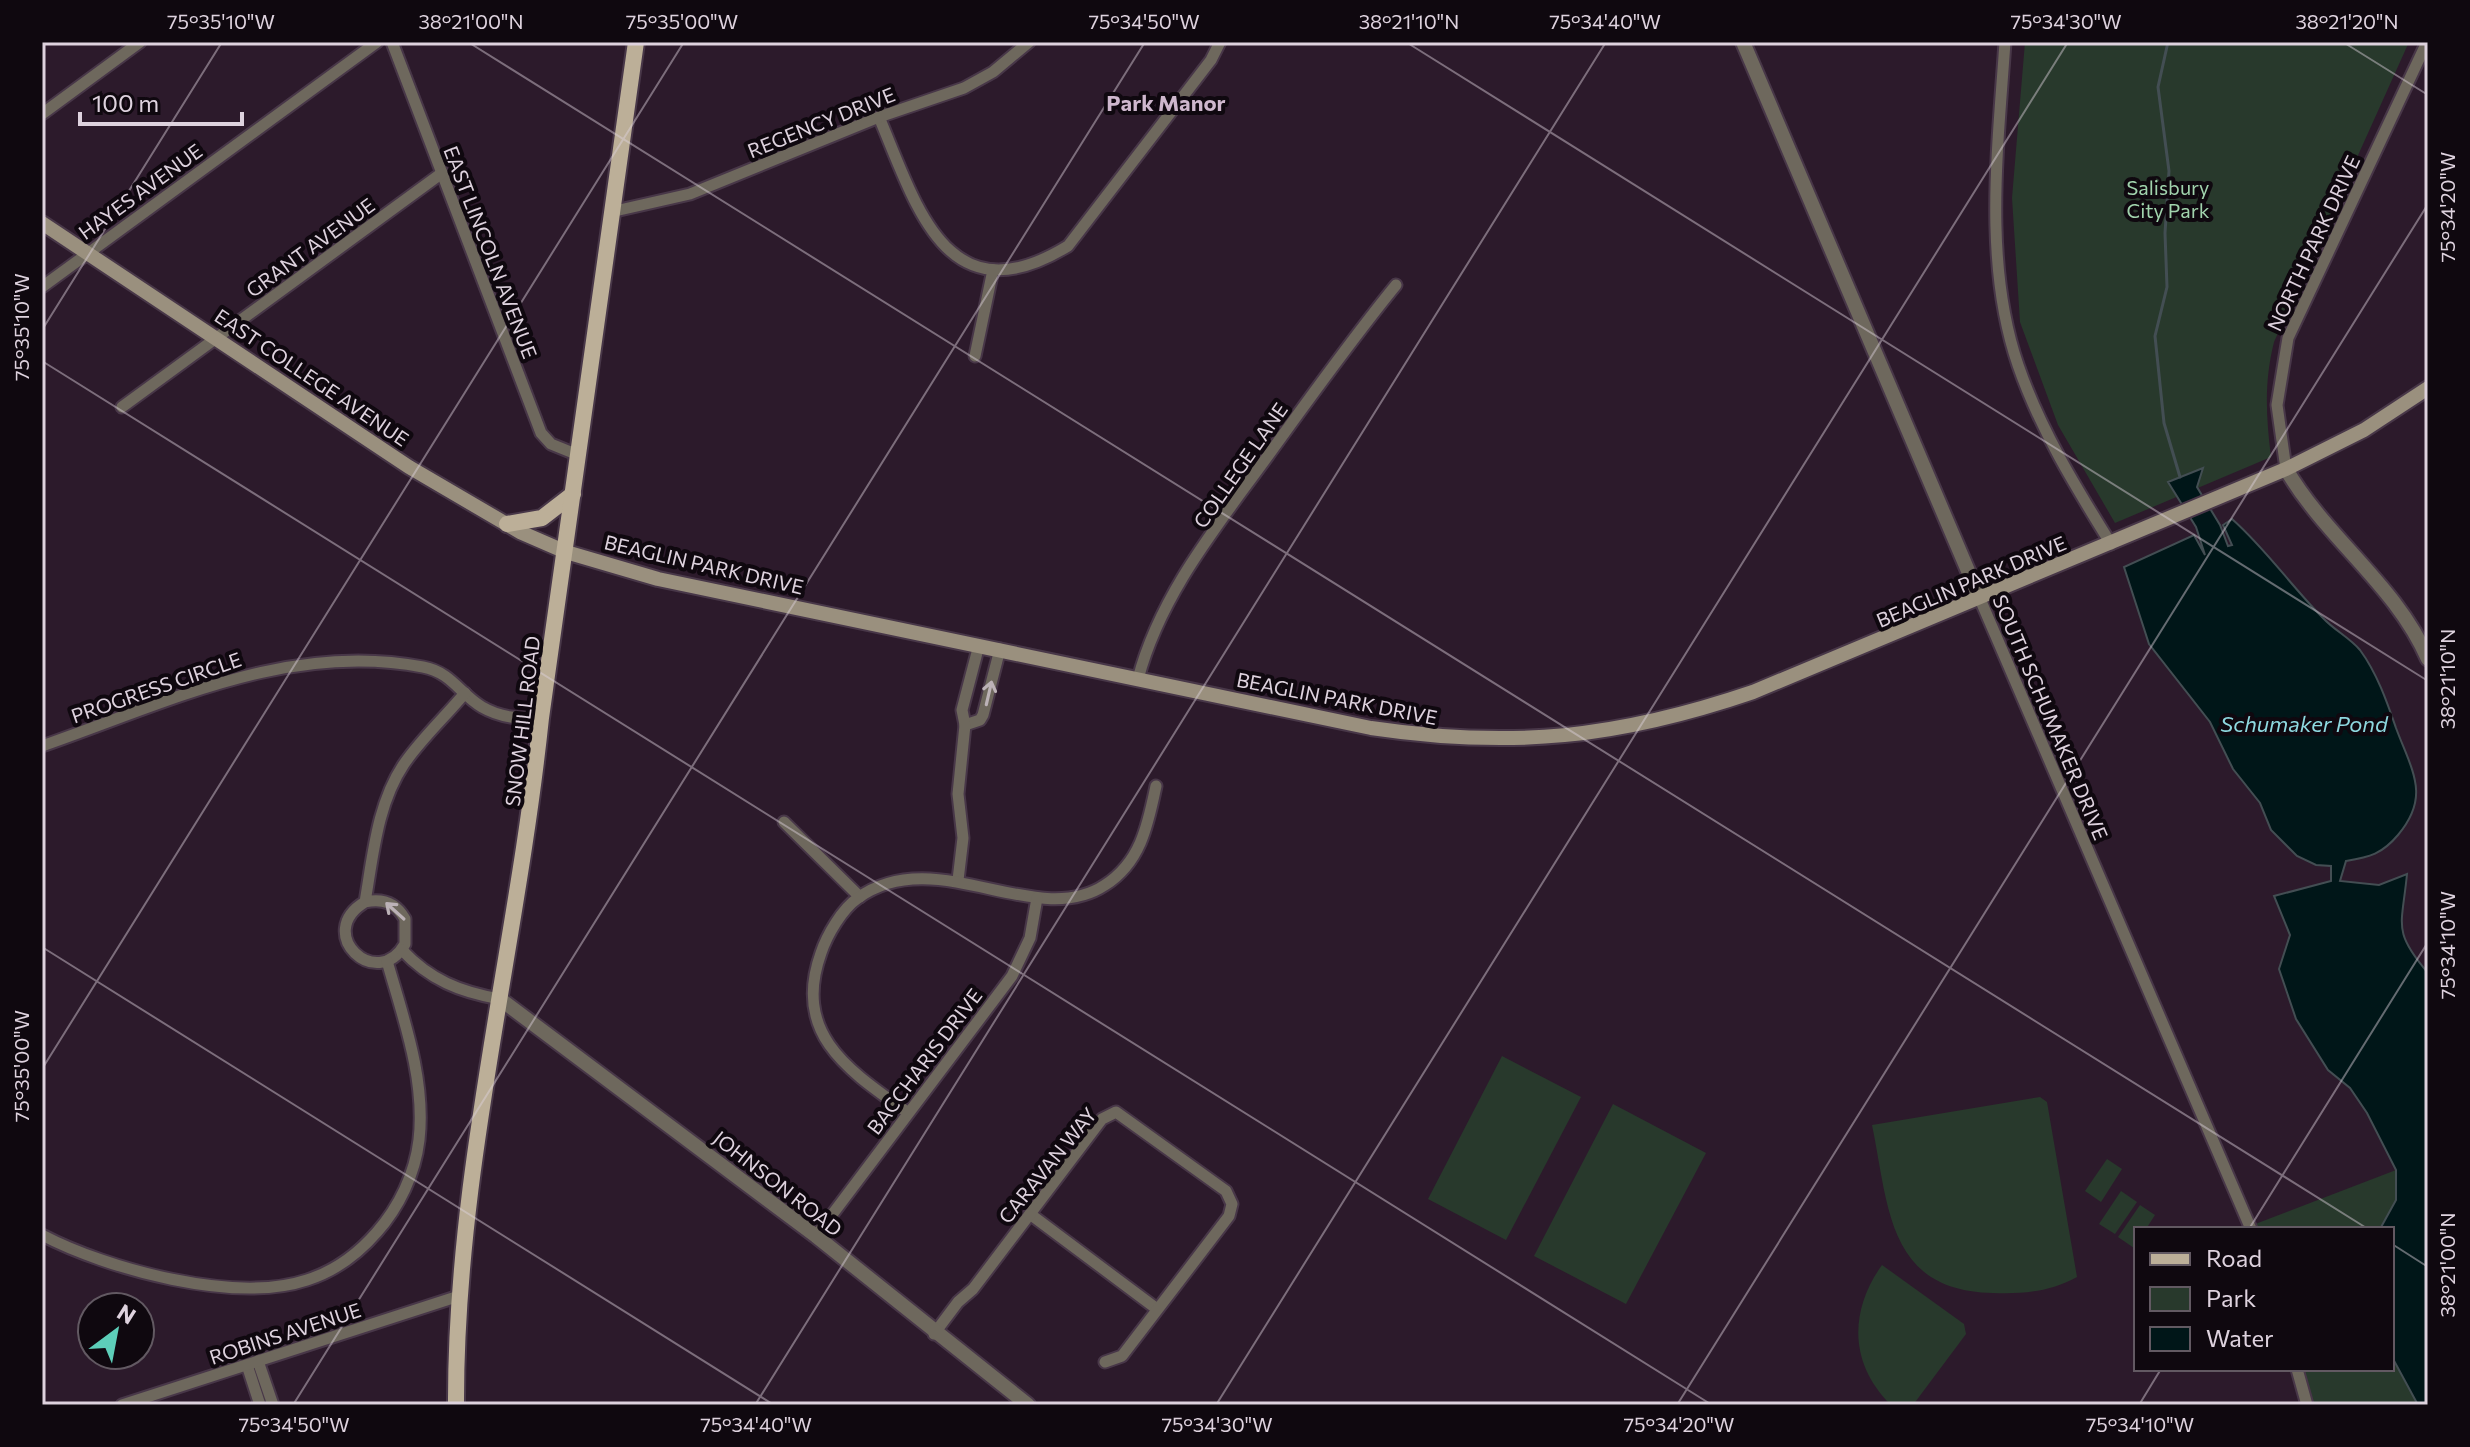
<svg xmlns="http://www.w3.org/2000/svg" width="2470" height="1447" font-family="Commissioner,sans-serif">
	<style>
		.green { fill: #28392c }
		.water { fill: #001618; stroke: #434e53; stroke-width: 2 }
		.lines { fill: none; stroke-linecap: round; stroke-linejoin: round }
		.stream { stroke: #434e53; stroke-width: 3 }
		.minor-casing { stroke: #483748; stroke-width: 15 }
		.tertiary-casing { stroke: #483748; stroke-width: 18 }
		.secondary-casing { stroke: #483748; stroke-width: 18 }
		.primary-casing { stroke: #483748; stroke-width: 20 }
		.minor { stroke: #6e685d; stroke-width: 11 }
		.tertiary { stroke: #6e685d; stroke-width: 14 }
		.secondary { stroke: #9a907e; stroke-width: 14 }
		.primary { stroke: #bcaf98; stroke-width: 16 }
		.oneway { stroke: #bcb2b7 }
		.ticks { fill: none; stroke: #ded2de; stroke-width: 2; stroke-opacity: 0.45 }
		.labels { text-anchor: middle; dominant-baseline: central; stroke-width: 8; stroke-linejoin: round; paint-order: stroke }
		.street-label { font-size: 20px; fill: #ded2de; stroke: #0f080f }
		.park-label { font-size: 20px; fill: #a1d3ad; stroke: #0f080f }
		.neighbourhood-label { font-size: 22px; font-weight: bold; fill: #ceb7cd; stroke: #0f080f }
		.water-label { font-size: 22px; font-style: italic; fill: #8ed8df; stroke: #0f080f }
		.neatline { fill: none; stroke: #ded2de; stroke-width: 3 }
		.ticks-label { font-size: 20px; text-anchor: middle; fill: #ded2de }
	</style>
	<rect width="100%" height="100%" fill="#2c1a2b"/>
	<g class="green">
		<path d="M2025,42H2409L2274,342C2264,382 2266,416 2271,457L2115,523L2058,425L2020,322L2012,198Z"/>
		<polygon points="1502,1056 1581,1097 1506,1240 1428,1199"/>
		<path d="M2040,1097L2047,1102L2077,1277C2049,1292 2024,1294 1993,1293C1887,1291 1889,1207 1872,1125Z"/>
		<polygon points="1613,1104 1706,1153 1626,1304 1534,1256"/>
		<polygon points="2107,1159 2122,1169 2101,1202 2085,1191"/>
		<polygon points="2396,1170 2396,1200 2380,1229 2251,1229 2250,1226"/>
		<polygon points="2121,1191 2137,1202 2115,1234 2099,1224"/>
		<polygon points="2140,1205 2155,1215 2146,1229 2136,1229 2134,1248 2118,1237"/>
		<path d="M1882,1265L1964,1324L1966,1334L1913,1405H1891C1849,1364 1849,1311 1882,1265Z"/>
		<polygon points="2392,1357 2418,1405 2307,1405 2297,1369 2392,1369"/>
	</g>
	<path class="water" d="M2203,468L2197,487L2220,525L2228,546L2232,545L2223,525L2232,519C2266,549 2291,586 2323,618C2334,630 2350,638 2360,650C2377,673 2387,702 2396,728C2412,771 2431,796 2398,835C2382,854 2370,857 2346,861L2340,881L2379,885L2407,874C2402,926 2392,931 2428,973V1405H2418L2392,1357V1229H2380L2396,1200V1170L2367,1113L2350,1088L2328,1070L2296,1019L2279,969L2290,935L2274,896L2331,881V866L2316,865L2297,856L2271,830L2260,803L2233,769L2210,722L2149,644L2124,567L2194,535L2205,555L2196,527L2168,482Z"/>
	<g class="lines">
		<polyline class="stream" points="2168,42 2158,87 2169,171 2165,233 2167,287 2155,336 2164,423 2180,477"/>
		<g class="minor-casing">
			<g id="minor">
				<polyline points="392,42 541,433 551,444 578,455"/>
				<path d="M2005,42C1998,147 1983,263 2018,365C2040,429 2075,486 2111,544"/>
				<polyline points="42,114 140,42"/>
				<path d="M879,117C917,207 947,320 1068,246L1211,60L1220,42"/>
				<polyline points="615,211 690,194 879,117 964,88 993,72 1029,42"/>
				<polyline points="42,287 377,42"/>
				<polyline points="975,356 993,270"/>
				<polyline points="122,407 442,173"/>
				<polyline points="2286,469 2277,405 2288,338 2427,42"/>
				<polyline points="1980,599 2251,1229"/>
				<path d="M1138,679C1160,595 1217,526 1267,457C1309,399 1351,340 1396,285"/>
				<polyline points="965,725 980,720 983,715 1000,649"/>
				<path d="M42,746C166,703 289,641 423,667C451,672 460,694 482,707C501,718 520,719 541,718"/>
				<polyline points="784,822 860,897"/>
				<polyline points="958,880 963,838 958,794 965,725 962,710 979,645"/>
				<path d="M365,902C383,898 396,903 405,919V944C377,993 313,933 365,902C373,856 377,804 404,764C421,739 445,717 465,693"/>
				<path d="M402,950C430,980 460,992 500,999"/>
				<path d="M907,1112C848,1070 792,1034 821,953C827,935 842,909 858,898C936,842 1036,931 1105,885C1141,862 1148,824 1156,786"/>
				<polyline points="1030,1214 1157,1309"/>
				<path d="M42,1235C107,1269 235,1304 307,1280C335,1271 358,1254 377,1232C399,1207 415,1174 419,1140C426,1080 403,1017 387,961"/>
				<polyline points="816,1236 1012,976 1030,938 1037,898"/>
				<polyline points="934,1334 958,1302 973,1289 1102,1119 1116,1112 1226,1191 1232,1204 1229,1216 1122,1356 1105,1362"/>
				<polyline points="258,1361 273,1405"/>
				<polyline points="247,1365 260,1405"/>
				<polyline points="2297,1369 2307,1405"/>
				<polyline points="122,1405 459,1296"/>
			</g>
		</g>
		<g class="tertiary-casing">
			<g id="tertiary">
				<polyline points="1743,42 1980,599"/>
				<path d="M2286,469C2326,538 2396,585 2428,659"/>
				<polyline points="500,999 816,1236 1028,1405"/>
			</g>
		</g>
		<g class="secondary-casing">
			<path id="secondary" d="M42,223L409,467L520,532L566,552L658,579L1371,728C1512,749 1618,738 1753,692L2286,469L2364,430L2428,388"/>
		</g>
		<g class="primary-casing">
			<g id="primary">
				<polyline points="507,524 542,518 573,494"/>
				<path d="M456,1405C455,1174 517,947 541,718L636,42"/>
			</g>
		</g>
		<use href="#minor" class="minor"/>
		<use href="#tertiary" class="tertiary"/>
		<use href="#secondary" class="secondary"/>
		<use href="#primary" class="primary"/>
	</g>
	<defs><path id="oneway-shaft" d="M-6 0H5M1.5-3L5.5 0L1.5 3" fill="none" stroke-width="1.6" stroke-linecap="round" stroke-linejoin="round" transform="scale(2)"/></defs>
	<g class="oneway">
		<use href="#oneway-shaft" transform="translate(989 693) rotate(-77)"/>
		<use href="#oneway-shaft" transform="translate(395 911) rotate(-138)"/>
	</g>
	<path class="ticks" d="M468,42L2368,1229M1406,42L2428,681M2343,42L2428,95M42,330L222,42M42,361L1712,1405M42,947L774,1405M42,1069L684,42M2249,1229L2428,942M2392,1244L2428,1267M293,1405L1145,42M755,1405L1606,42M1216,1405L2068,42M1677,1405L2428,204M2139,1405L2161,1369"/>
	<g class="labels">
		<g class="street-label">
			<text transform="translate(821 122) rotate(-22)">REGENCY DRIVE</text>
			<text transform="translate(140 191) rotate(-36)">HAYES AVENUE</text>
			<text transform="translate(2313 243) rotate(-65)">NORTH PARK DRIVE</text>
			<text transform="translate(310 247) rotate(-36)">GRANT AVENUE</text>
			<text transform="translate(491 252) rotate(69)">EAST LINCOLN AVENUE</text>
			<text transform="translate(312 377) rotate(34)">EAST COLLEGE AVENUE</text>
			<text transform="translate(1240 465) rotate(-55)">COLLEGE LANE</text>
			<text transform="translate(704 564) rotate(13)">BEAGLIN PARK DRIVE</text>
			<text transform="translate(1971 581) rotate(-23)">BEAGLIN PARK DRIVE</text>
			<text transform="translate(156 687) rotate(-19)">PROGRESS CIRCLE</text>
			<text transform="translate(1337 698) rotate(11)">BEAGLIN PARK DRIVE</text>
			<text transform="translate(2051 717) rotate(67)">SOUTH SCHUMAKER DRIVE</text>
			<text transform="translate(522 721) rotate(-83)">SNOW HILL ROAD</text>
			<text transform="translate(924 1061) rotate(-53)">BACCHARIS DRIVE</text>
			<text transform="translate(1047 1165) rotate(-51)">CARAVAN WAY</text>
			<text transform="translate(778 1183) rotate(38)">JOHNSON ROAD</text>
			<text transform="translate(285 1333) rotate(-18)">ROBINS AVENUE</text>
		</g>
		<g class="park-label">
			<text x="2168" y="187">Salisbury<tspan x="2168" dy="23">City Park</tspan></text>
		</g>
		<g class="neighbourhood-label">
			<text x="1166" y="102">Park Manor</text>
		</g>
		<g class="water-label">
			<text x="2304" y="723">Schumaker Pond</text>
		</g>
	</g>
	<rect width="2470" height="1447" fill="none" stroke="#0f080f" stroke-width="88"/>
	<rect x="2134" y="1227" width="260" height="144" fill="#0f080f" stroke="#625962" stroke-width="2"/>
	<rect x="2150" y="1253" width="40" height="12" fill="#bcaf98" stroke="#625962" stroke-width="2"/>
	<text x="2206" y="1267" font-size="24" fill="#ded2de">Road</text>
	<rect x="2150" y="1287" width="40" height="24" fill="#28392c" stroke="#625962" stroke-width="2"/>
	<text x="2206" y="1307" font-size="24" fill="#ded2de">Park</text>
	<rect x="2150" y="1327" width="40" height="24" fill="#001618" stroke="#625962" stroke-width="2"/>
	<text x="2206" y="1347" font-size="24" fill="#ded2de">Water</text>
	<g transform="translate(116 1331) rotate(32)"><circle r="38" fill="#0f080f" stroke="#625962" stroke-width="2"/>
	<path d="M0-6L14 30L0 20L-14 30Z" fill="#5dceb9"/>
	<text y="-12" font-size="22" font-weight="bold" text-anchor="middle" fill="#ded2de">N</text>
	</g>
	<path d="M80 112v12h162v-12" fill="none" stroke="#ded2de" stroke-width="4"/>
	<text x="92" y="112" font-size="24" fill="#ded2de" stroke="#0f080f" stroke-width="6" paint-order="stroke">100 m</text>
	<rect x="44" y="44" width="2382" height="1359" class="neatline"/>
	<g class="ticks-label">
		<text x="221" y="29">75°35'10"W</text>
		<text x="471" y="29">38°21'00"N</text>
		<text x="682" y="29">75°35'00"W</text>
		<text x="1144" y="29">75°34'50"W</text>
		<text x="1409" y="29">38°21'10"N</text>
		<text x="1605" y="29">75°34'40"W</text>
		<text x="2066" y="29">75°34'30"W</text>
		<text x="2347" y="29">38°21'20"N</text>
		<text transform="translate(2448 207) rotate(-90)" y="7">75°34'20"W</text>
		<text transform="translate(22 327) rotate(-90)" y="7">75°35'10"W</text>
		<text transform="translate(2448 679) rotate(-90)" y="7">38°21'10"N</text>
		<text transform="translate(2448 945) rotate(-90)" y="7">75°34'10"W</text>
		<text transform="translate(22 1066) rotate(-90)" y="7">75°35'00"W</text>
		<text transform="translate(2448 1265) rotate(-90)" y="7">38°21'00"N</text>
		<text x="294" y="1432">75°34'50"W</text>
		<text x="756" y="1432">75°34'40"W</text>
		<text x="1217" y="1432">75°34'30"W</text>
		<text x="1679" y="1432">75°34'20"W</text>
		<text x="2140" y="1432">75°34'10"W</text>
	</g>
</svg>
